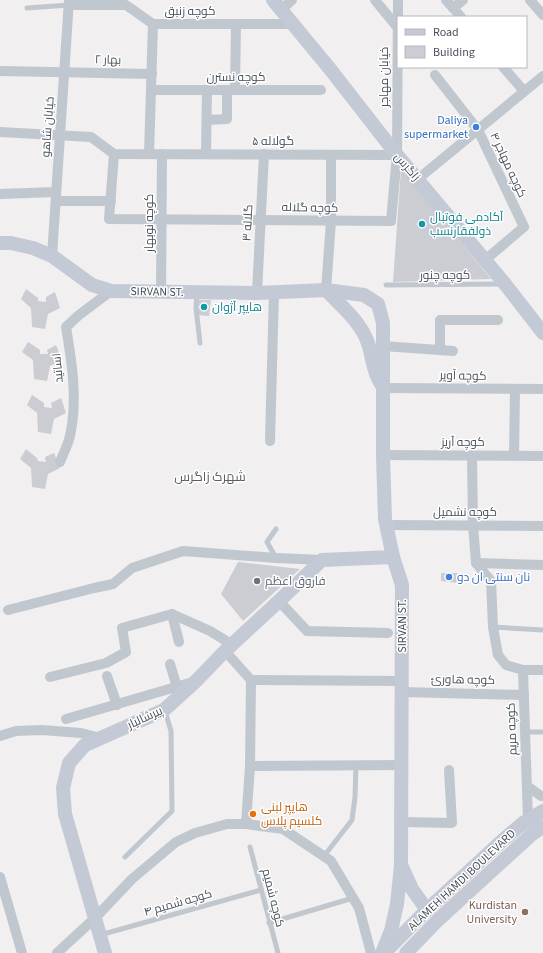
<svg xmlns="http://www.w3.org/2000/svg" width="543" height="953" font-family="'Source Sans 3',Cairo,sans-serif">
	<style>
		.building { fill: #cccdd3 }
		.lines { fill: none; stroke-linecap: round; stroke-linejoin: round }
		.lane { stroke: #c1c7cf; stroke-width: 5 }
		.street { stroke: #c1c7cf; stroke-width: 10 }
		.secondary { stroke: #c3c9d5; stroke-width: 14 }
		.shop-dot { fill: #3f7fe0; stroke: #fff; stroke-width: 1.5 }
		.culture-dot { fill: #0f9aa8; stroke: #fff; stroke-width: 1.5 }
		.worship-dot { fill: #6b7280; stroke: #fff; stroke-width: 1.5 }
		.food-dot { fill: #e8710a; stroke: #fff; stroke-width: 1.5 }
		.education-dot { fill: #8d6e63; stroke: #fff; stroke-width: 1.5 }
		.labels { text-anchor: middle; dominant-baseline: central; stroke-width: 3; stroke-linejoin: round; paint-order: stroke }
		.street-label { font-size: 12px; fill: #494f5a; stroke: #fff }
		.shop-label { font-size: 12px; fill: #366cbe; stroke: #fff; text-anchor: end }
		.culture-label { font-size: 12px; fill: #0d838f; stroke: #fff; text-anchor: start }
		.worship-label { font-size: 12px; fill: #5b616d; stroke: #fff; text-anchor: start }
		.food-label { font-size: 12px; fill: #c56008; stroke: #fff; text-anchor: start }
		.education-label { font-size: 12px; fill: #785e54; stroke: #fff; text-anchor: end }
		.neighbourhood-label { font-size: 13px; fill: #5c5e63; stroke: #fff }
	</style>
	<rect width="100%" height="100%" fill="#f1efef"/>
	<g class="building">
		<polygon points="401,169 491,279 393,282"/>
		<polygon points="26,289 38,298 38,301 46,302 46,297 55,292 60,308 48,314 45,329 32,327 31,308 21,299"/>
		<polygon points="199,300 211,300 209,316 198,315"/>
		<polygon points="28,342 40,350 40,354 48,354 47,350 56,345 62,360 50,366 47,381 34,379 33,360 22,352"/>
		<polygon points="32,395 44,403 44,407 52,408 51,403 61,398 66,413 54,419 51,434 38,432 37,413 27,405"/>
		<polygon points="26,449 37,458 38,461 46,462 45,457 54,453 60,468 48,474 45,489 32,487 31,468 20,459"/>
		<polygon points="238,562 300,569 243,621 221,594"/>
		<polygon points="441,573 457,573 458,583 441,581"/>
	</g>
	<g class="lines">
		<g class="lane">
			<polyline points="27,8 69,5"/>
			<polyline points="386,285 502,284"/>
			<polyline points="197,294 196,308 200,343"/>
			<polyline points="276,558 267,542 276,529"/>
			<polyline points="493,627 543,630"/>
			<polyline points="525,732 543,732"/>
			<polyline points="250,847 278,953"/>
			<polyline points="324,856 352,820 355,797 356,765"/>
			<polyline points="125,857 172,811 171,731 165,711"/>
			<polyline points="269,923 353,898"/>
			<polyline points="100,935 261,890"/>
		</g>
		<g class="street">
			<polyline points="375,0 398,28"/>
			<polyline points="446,0 461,17"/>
			<polyline points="530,0 543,15"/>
			<polyline points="69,5 126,5 153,24 292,24"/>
			<polyline points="453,8 463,0"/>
			<polyline points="281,10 292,0"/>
			<polyline points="503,67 524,91"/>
			<polyline points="0,71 152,74"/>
			<polyline points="435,75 478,130 524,227 485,260"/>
			<polyline points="151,90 321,90"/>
			<polyline points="235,90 236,24"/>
			<polyline points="207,120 227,119 227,90"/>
			<polyline points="0,132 91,137 114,154 397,155"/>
			<polyline points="114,154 109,219 391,221 397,155 398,0"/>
			<polyline points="149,154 153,24"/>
			<polyline points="206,154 207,90"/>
			<polyline points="418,179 543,76"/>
			<polyline points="0,194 56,192"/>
			<polyline points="56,201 111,201"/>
			<polyline points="52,256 69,0"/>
			<polyline points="326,290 331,221 331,155"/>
			<polyline points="161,293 162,154"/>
			<polyline points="257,293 264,154"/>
			<polyline points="383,346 453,351"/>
			<polyline points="440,350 440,320 498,320"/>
			<polyline points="383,388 543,389"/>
			<polyline points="270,441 274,292"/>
			<polyline points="383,455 543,456"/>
			<polyline points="472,455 473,525 476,563 491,581 493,627 498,655 506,665 523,670 543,670"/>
			<polyline points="514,455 515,390"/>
			<path d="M60,462C63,454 68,445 70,436C78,400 72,363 66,327L79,315L111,291"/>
			<polyline points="386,525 543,526"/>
			<polyline points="476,563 543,565"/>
			<polyline points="279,601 307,631 388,633"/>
			<polyline points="8,610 94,588 113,584 132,568 183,551 276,558 322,560"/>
			<polyline points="172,614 179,642"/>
			<polyline points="225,651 251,680 250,766 246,824"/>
			<polyline points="170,664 177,687"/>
			<polyline points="523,670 528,820"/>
			<polyline points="107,676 117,705"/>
			<polyline points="50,677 106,663 126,652 122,628 172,614 210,631 233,645"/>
			<polyline points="251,680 402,681"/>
			<polyline points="402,692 524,695"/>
			<polyline points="66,719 193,682"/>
			<polyline points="0,736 16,731 42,730 81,733 100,738"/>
			<polyline points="250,766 402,765"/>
			<polyline points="527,786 541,796 543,796"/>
			<polyline points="402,822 452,823 449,770"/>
			<polyline points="0,877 22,953"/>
			<polyline points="57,953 95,918 132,879 176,842 195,833 227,824 246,824 283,829 331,861 359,908 371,953"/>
		</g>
		<g class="secondary">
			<polyline points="273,0 330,69 397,155 505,284 543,333"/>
			<polyline points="0,243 11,243 33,248 52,256 92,285 111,291 257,293 326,290 364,295 378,304 383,323 383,455 385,519 393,557 402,585 401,866 397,904 391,931 382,953"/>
			<path d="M326,290C342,307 360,321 368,343C373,358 372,370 381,384"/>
			<polyline points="402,867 412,889 427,910"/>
			<polyline points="385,952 427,910 503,840 523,823 543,811"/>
			<polyline points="105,953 65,814 63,788 69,763 85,745 164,710 196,681 225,651 279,601 322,560 393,557"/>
			<polyline points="406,953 438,920 532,834 543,827"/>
		</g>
	</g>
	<g class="shop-dot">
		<circle cx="476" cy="127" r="4"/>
		<circle cx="449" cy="577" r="4"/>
	</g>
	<g class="culture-dot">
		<circle cx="422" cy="224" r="4"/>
		<circle cx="204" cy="307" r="4"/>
	</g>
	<circle class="worship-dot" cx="257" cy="581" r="4"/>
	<circle class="food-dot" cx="253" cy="814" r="4"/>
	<circle class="education-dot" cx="525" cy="912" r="4"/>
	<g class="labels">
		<g class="street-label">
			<text x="190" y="11">کوچه زنبق</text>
			<text transform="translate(108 60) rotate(1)">بهار ۲</text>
			<text x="236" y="77">کوچه نسترن</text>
			<text transform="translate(384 77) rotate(-90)">خیابان مهاجر</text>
			<text transform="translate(48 127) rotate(-86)">خیابان شاهو</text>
			<text x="273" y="141">گولاله ۵</text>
			<text transform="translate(508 165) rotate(65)">کوچه مهاجر ۴</text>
			<text transform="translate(407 167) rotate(49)">زاگرس</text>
			<text transform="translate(310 208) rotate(1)">کوچه گلاله</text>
			<text transform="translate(149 223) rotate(-90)">کوچه نوبهار</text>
			<text transform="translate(248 223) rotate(-87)">گلاله ۳</text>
			<text x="445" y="275">کوچه چنور</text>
			<text transform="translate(157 292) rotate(1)">SIRVAN ST.</text>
			<text transform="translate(58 368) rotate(-95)">اساتید</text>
			<text transform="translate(463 376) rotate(1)">کوچه آویر</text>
			<text x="463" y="442">کوچه آریز</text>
			<text x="465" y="512">کوچه نشمیل</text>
			<text transform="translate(402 626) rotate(-90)">SIRVAN ST.</text>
			<text transform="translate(463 680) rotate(1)">کوچه هاورئ</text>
			<text transform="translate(145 718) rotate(-25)">پیرشالیار</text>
			<text transform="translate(512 729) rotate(-92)">کوچه مریم</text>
			<text transform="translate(462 880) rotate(-43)">ALAMEH HAMDI BOULEVARD</text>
			<text transform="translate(273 898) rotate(76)">کوچه شمیم</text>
			<text transform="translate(178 903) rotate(-16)">کوچه شمیم ۴</text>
		</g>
		<g class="shop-label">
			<text x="468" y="120">Daliya<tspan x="468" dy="14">supermarket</tspan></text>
			<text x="457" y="577" text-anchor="start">نان سنتی ان دو</text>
		</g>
		<g class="culture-label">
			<text x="430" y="217">آکادمی فوتبال<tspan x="430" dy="14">ذولفقارنسب</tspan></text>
			<text x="212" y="307">هایپر آژوان</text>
		</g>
		<g class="worship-label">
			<text x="265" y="581">فاروق اعظم</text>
		</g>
		<g class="food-label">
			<text x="261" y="807">هایپر لبنی<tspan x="261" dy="14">کلسیم پلاس</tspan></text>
		</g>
		<g class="education-label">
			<text x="517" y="905">Kurdistan<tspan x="517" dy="14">University</tspan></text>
		</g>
		<g class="neighbourhood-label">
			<text x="210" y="477">شهرک زاگرس</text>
		</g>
	</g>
	<rect x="397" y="16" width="130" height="52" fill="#ffffff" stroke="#b6b9bd"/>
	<rect x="405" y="29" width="20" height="6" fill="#c3c9d5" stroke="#b6b9bd"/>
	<text x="433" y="36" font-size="12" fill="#494f5a">Road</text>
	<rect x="405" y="46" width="20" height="12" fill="#cccdd3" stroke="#b6b9bd"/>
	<text x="433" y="56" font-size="12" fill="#494f5a">Building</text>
</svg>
